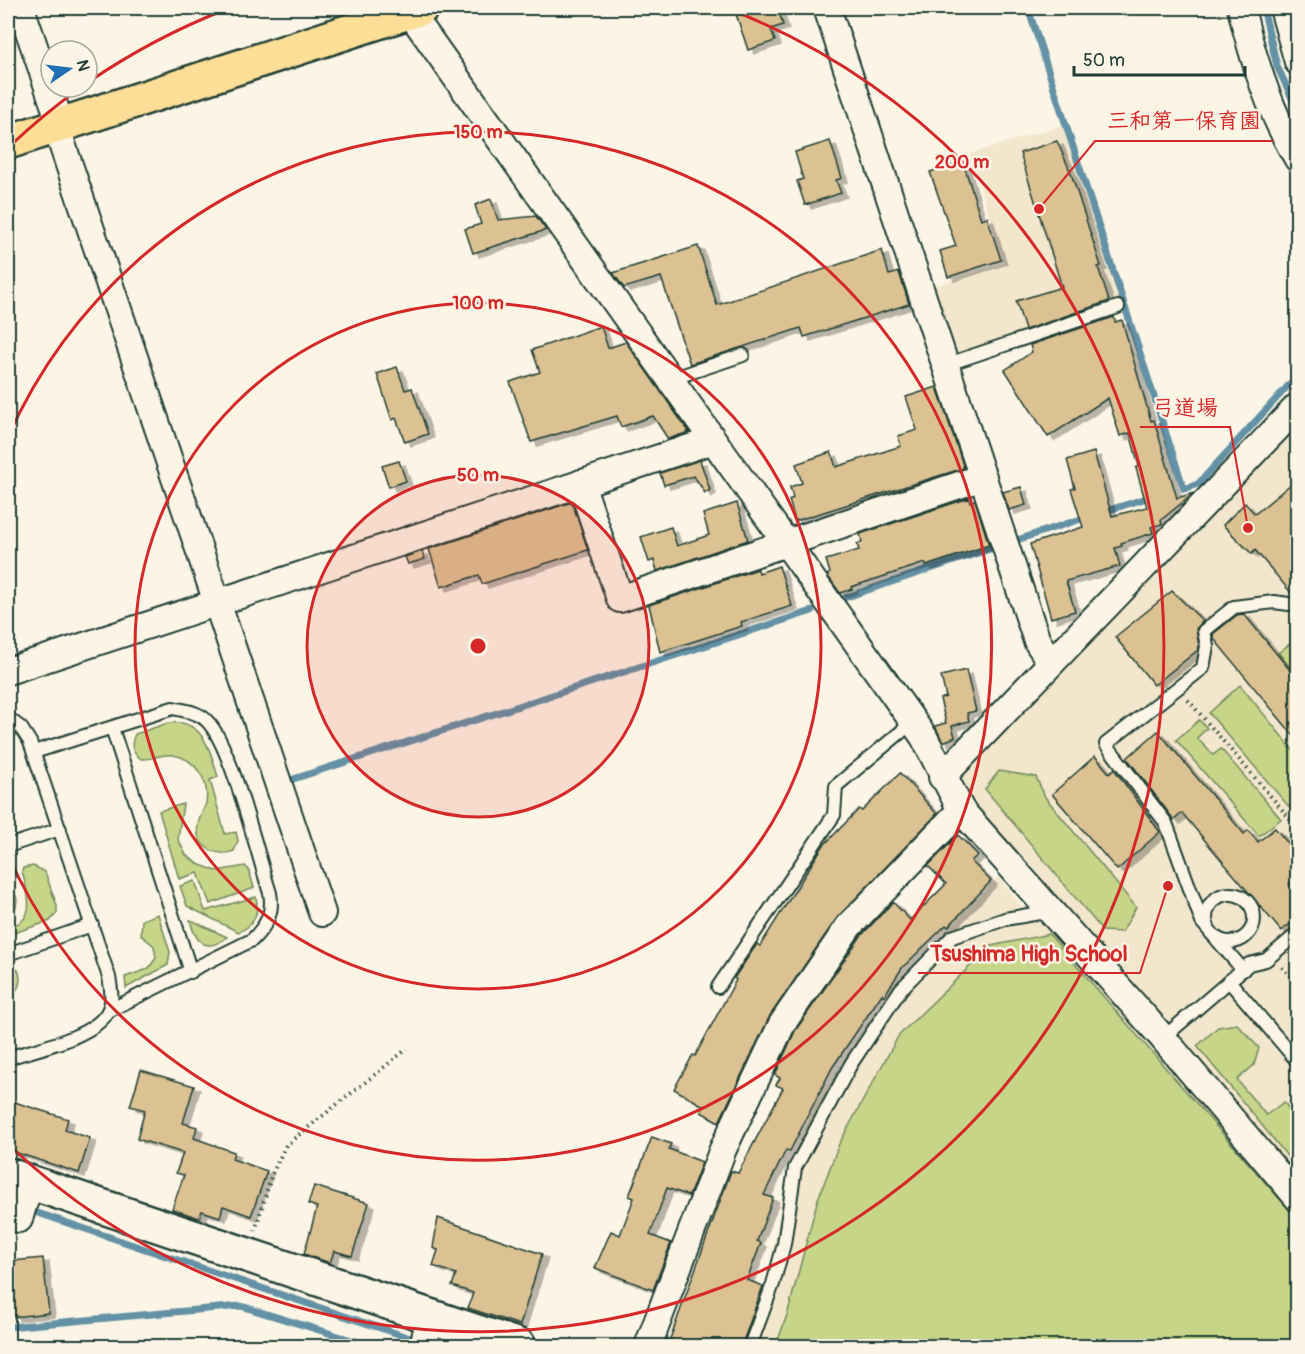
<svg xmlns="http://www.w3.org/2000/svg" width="1305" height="1354" font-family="Pangolin,'Klee One',sans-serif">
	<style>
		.built { fill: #f2e6cc }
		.green { fill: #c7d589; stroke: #73895e; stroke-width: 1.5 }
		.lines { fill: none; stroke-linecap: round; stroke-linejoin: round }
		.stream { stroke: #6391a5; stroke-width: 7 }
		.building { fill: #dcc292; stroke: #1f3d34; stroke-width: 1.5; filter: url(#shadow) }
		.lane-casing { stroke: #1f3d34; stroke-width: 16 }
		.street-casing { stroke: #1f3d34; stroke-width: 30 }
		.secondary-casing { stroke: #1f3d34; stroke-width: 38 }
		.highway-casing { stroke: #1f3d34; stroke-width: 38 }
		.path { stroke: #1f3d34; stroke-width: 4; stroke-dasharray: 1.5 4.5; stroke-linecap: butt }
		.lane { stroke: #fcf5e5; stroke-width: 12 }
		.street { stroke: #fcf5e5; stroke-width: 26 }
		.secondary { stroke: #fcf5e5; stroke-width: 33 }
		.highway { stroke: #fcde96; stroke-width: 33 }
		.ring { fill: none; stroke: #d62828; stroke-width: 3 }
		.centre { fill: #d62828; stroke: #fcf5e5; stroke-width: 3 }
		.ring-label { font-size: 18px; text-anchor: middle; font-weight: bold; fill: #d62828; stroke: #fcf5e5; stroke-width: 5; stroke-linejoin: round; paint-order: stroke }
		.leader { fill: none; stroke: #d62828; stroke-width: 2 }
		.callout-dot { fill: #d62828; stroke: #fcf5e5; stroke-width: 2 }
		.callout-label { font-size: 22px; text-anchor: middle; font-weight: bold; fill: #d62828; stroke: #fcf5e5; stroke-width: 5; stroke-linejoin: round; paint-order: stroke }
	</style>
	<defs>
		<filter id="shadow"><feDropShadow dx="6" dy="4" stdDeviation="0" flood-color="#0004"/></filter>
	</defs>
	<rect width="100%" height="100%" fill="#fcf5e5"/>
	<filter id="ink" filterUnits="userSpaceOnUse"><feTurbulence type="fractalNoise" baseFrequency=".0167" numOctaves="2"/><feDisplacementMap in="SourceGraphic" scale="12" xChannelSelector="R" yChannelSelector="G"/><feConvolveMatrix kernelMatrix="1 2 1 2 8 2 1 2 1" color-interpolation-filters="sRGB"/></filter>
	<g filter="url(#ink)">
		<g class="built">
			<polygon points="1062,125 1120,298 950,357 928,288 1004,264 970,154"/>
			<polygon points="1297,429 1297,1346 744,1346 767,1284 788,1166 816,1105 902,978 998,877 1025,910 1045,895 964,796 958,780 959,771"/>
		</g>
		<g class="green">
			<polygon points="1296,639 1298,639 1297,676 1278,653"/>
			<polygon points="1240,685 1297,755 1296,815 1209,713"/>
			<polygon points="1199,720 1207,728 1197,738 1213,755 1221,749 1281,819 1259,836 1176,740"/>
			<path d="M168,723C203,718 210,750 218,777L210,780L225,834L236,832L238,841L234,851C216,858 194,846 198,825C199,817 204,810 206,803C210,781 195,758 173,755C162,753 152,760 141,759C132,753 130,744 135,734Z"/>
			<polygon points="999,771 1036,777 1045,797 1136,907 1122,932 1103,931 985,789"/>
			<polygon points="183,804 178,839 186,855 200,865 217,871 245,866 249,870 254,888 210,904 198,873 179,879 159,811"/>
			<path d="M33,866L45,872L57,906V913L50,921L8,935V926C38,923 28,892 22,872L23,868Z"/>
			<polygon points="8,875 17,899 16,907 8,912"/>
			<path d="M195,881L205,911L256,897C259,913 255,926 238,932L187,906L180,886Z"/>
			<polygon points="158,914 170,952 168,965 126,988 125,977 148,969 156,958 154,946 141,935 142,920"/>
			<path d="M190,920H191L227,937C206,954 195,942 190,920Z"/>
			<polygon points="1049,934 1297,1219 1297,1346 776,1346 788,1312 817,1202 839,1144 899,1035 991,946"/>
			<path d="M10,966L18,970C23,982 18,992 8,997V967Z"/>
			<path d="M1237,1024L1259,1048L1254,1065L1237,1080L1266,1115L1284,1102C1300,1123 1302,1136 1292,1162L1197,1046L1218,1027Z"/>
		</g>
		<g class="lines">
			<g class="stream">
				<polyline points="1028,8 1184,489 1198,484 1298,375"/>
				<polyline points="1263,8 1277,66 1298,111"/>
				<polyline points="1103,512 1153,496"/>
				<polyline points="1014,541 1087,517"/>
				<polyline points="835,601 996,547"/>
				<polyline points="284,782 812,611"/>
				<polyline points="26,1209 419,1341"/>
				<polyline points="8,1327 241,1306 371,1346"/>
			</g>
		</g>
		<g class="building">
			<polygon points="734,8 778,8 783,25 771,29 775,41 748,50"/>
			<polygon points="830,141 842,178 836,180 841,193 805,205 797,181 803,179 795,152"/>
			<polygon points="1057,141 1071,173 1101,266 1098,267 1109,301 1025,330 1016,301 1062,287 1020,153"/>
			<polygon points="963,162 981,219 987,217 1001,260 948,277 940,251 956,246 930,172"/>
			<polygon points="491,199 498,220 536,216 546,230 473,253 465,229 481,224 475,205"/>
			<polygon points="698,246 717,305 882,250 889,275 899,272 909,304 804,337 801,328 690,364 661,277 624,288 613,273"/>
			<polygon points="1114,317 1115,322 1122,320 1151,421 1154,420 1177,498 1194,493 1161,520 1162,524 1151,527 1153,533 1121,543 1122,546 1115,548 1120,566 1066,581 1075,611 1051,618 1030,544 1083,527 1071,489 1075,488 1067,460 1094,452 1112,516 1147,507 1136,468 1139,466 1130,433 1120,436 1108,398 1048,437 1005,370 1032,352 1030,345"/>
			<polygon points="601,326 608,348 626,342 689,432 668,439 653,416 621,427 617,416 531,442 510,382 540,372 532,350"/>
			<polygon points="397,367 405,390 412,388 428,434 405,442 396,418 392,420 377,374"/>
			<polygon points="937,387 964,468 795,521 789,500 793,498 790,487 802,483 796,464 831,452 836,467 901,446 898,436 917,430 906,397"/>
			<polygon points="700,460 710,490 705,493 694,476 664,485 660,473"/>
			<polygon points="399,461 406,481 389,487 382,466"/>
			<polygon points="1298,478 1298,601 1255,550 1252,554 1223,525 1245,503 1255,514"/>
			<polygon points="1021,487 1026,505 1009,510 1003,492"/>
			<polygon points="969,498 970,502 975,500 989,545 926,566 925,563 851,587 852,589 840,593 827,575 830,573 826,560 859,550 857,544 862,542 860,534"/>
			<polygon points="572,502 588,550 482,584 479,575 441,587 429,549"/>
			<polygon points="737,503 748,540 657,571 654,560 649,562 641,537 671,527 677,546 709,535 703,514"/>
			<polygon points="422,551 425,559 408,564 405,557"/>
			<polygon points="779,566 792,606 741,622 742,626 660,652 649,605 758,569 759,573"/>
			<polygon points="1172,591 1203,621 1196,629 1199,646 1198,650 1154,685 1115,637"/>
			<polygon points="1244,614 1298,680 1298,741 1214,639 1213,634 1237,615"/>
			<polygon points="966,670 976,711 967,713 969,721 952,726 955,737 943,742 935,726 946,723 940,699 946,697 941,676"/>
			<polygon points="1158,731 1244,834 1248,830 1258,842 1275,828 1298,855 1298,877 1289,884 1298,895 1298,918 1281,931 1182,813 1174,820 1127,758"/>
			<polygon points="1095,756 1109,773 1114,769 1160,832 1117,870 1052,794"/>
			<polygon points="900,773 937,814 837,918 770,1016 719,1122 701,1112 704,1106 674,1089 693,1055 695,1056 736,980 734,978 757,944 760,946 823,846 859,809 862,811"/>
			<polygon points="958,835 978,855 971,861 991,881 948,927 946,925 902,968 884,996 882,994 832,1068 790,1151 786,1150 764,1195 773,1198 757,1241 761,1243 747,1280 763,1286 741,1347 667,1347 731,1171 738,1173 783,1088 776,1085 780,1078 775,1075 795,1031 861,936 893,902 910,920 946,884 928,866"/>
			<polygon points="141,1070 194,1086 183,1123 197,1127 194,1138 234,1152 232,1159 267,1171 251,1216 223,1206 220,1217 202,1211 199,1218 172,1209 184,1175 176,1173 183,1153 137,1139 145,1110 130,1106"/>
			<polygon points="8,1100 68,1119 65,1130 90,1138 79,1173 8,1150"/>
			<polygon points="652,1137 671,1144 669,1149 702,1162 689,1196 667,1188 650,1235 671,1243 653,1290 595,1268 611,1231 620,1235 634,1198 629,1196"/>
			<polygon points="314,1186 369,1203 352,1256 334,1251 330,1263 304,1254 317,1207 308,1204"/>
			<polygon points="438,1218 542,1254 520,1325 468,1308 473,1293 452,1286 456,1274 433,1266 438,1250 433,1248"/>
			<polygon points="43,1258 49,1313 13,1317 10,1290 15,1289 12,1261"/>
		</g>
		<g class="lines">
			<g class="lane-casing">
				<g id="lane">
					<polyline points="945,365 1118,307"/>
					<polyline points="668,380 743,355"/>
					<path d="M8,718L21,728L30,742L109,977C111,989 114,1002 107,1013C92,1038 35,1049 8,1058"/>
					<polyline points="112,728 191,972"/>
					<path d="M34,752L173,708C185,711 199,712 207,721C231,744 258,856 270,893C274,913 266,926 252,940L108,1011"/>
					<polyline points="8,846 60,829"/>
					<circle cx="1230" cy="918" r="24"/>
					<polyline points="8,954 92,925"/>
					<polyline points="1243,970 1202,922 1166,823 1106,744 1203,668 1207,646 1204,631 1234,607 1274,602 1289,604"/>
					<polyline points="1229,981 1298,1062"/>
					<polyline points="718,987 834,815 836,786 913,722"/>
					<polyline points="1163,1038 1249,964 1266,960 1298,933"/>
					<polyline points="750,1346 773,1284 784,1244 795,1168 851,1064 901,989 952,937 1005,919 1051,911"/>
				</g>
			</g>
			<g class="street-casing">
				<g id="street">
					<polyline points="21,8 61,125"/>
					<polyline points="827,8 1037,641 1051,663"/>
					<path d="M1241,8C1253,60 1270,113 1298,159"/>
					<polyline points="1283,8 1298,62"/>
					<polyline points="409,11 924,737 961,810 1163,1038 1298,1198"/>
					<polyline points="56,126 322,913"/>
					<polyline points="581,483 620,599 983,477"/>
					<polyline points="8,671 711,441"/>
					<polyline points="942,777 1298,406"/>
					<polyline points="8,1215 19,1219 30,1183"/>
					<polyline points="423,1346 430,1317"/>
					<polyline points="648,1346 723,1149 782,1024 849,926 961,810"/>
				</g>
			</g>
			<g class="secondary-casing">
				<polyline id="secondary" points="8,1175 519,1346"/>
			</g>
			<g class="highway-casing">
				<polyline id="highway" points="8,142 421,8"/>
			</g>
			<g class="path">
				<polyline points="1188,700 1298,828"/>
				<polyline points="1282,967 1298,987"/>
				<polyline points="255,1231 272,1174 286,1145 407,1049"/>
			</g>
			<use href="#lane" class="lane"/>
			<use href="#street" class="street"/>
			<use href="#secondary" class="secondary"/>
			<use href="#highway" class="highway"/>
		</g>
	</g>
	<circle cx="478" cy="646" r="171" fill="#d62828" fill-opacity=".12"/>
	<g class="ring">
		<circle cx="478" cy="646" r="171"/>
		<circle cx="478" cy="646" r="343"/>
		<path d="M8 437A514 514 0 1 1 8 855"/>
		<path d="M11 145A685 685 0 0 1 80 88M90 81A685 685 0 0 1 227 9M729 9A685 685 0 1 1 11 1147"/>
	</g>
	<circle cx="478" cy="646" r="9" class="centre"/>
	<g class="ring-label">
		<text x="478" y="138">150 m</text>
		<text x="962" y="168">200 m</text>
		<text x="478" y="309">100 m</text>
		<text x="478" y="481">50 m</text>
	</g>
	<path class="leader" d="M1039 209L1095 141H1273M1248 528L1230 427H1140M1168 886L1140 973H918"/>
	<g class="callout-dot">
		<circle cx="1039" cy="209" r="6"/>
		<circle cx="1248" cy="528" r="6"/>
		<circle cx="1168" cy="886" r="6"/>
	</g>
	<g class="callout-label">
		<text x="1184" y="128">三和第一保育園</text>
		<text x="1185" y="415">弓道場</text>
		<text x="1029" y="961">Tsushima High School</text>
	</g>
	<rect width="1305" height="1354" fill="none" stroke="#fcf5e5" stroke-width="30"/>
	<rect x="15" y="15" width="1275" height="1324" fill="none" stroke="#1f3d34" stroke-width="2" filter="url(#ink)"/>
	<g transform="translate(69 69) rotate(76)"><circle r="28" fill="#fcf5e5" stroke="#a4ab9e" stroke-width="1.5"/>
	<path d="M0-4.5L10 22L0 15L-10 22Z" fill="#1f6fb2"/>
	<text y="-9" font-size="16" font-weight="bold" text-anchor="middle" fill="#1f3d34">N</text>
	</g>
	<path d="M1074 66v9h171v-9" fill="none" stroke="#1f3d34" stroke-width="3"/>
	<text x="1083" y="66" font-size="18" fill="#1f3d34" stroke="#fcf5e5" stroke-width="4.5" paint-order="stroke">50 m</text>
</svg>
